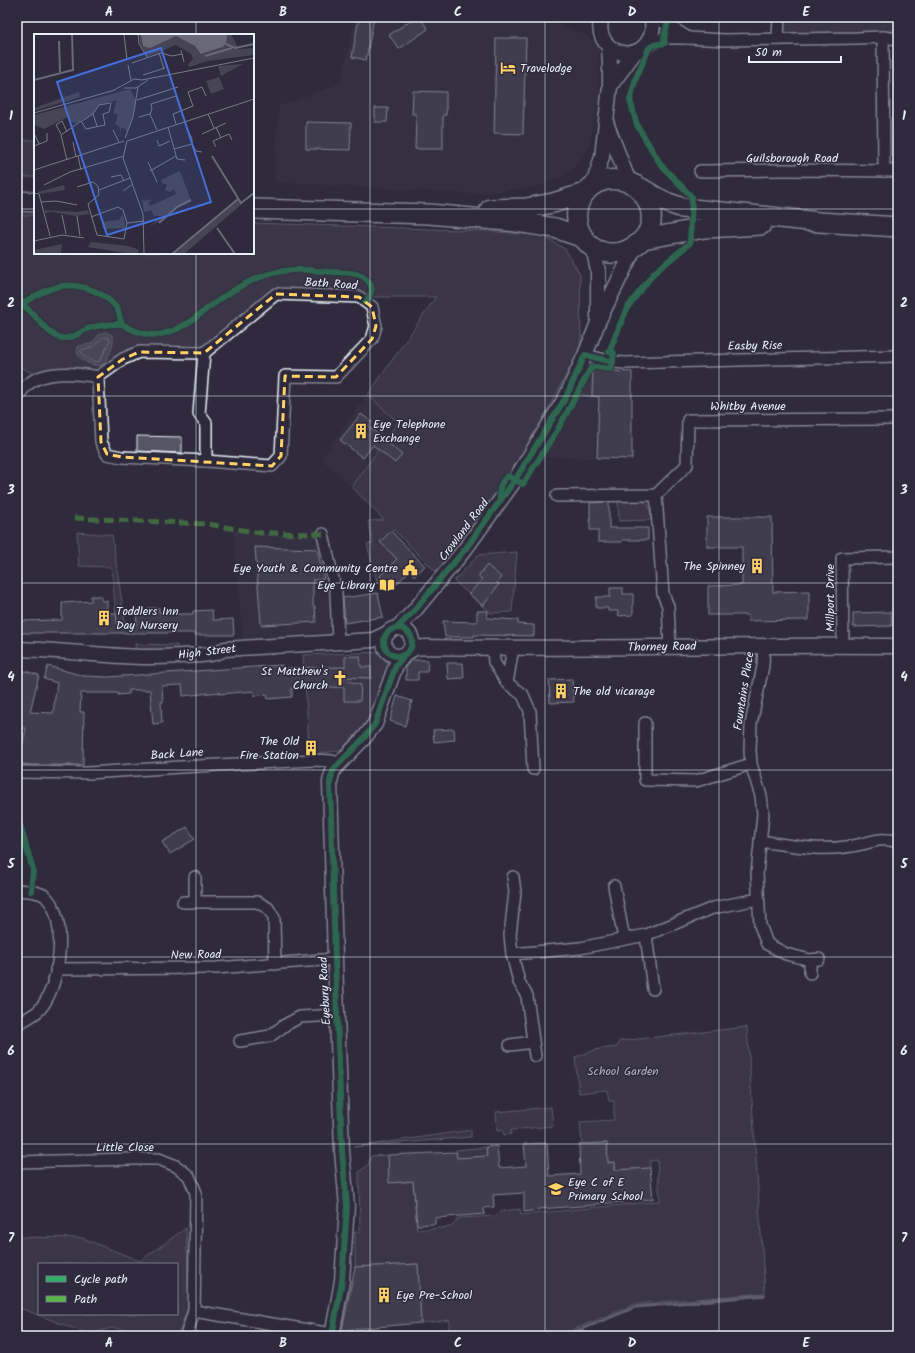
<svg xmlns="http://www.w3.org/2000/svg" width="915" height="1353" font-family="Kalam,sans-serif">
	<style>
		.built { fill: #3b3749 }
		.green { fill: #464455; stroke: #979aa6; fill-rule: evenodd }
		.water { fill: #696978; stroke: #9c9fab }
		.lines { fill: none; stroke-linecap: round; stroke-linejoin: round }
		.shore { stroke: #b5bbc5; stroke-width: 1 }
		.stream { stroke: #9c9fab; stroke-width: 3.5 }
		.building { fill: #575565; stroke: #e8f1f8 }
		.minor-casing { stroke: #e8f1f8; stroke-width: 14 }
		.tertiary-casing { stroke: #e8f1f8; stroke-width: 17 }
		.trunk-casing { stroke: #e8f1f8; stroke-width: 22 }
		.minor { stroke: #2f2a3d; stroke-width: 11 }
		.tertiary { stroke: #2f2a3d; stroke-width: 14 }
		.trunk { stroke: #2f2a3d; stroke-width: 19 }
		.quiet { stroke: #58b947; stroke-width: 5; stroke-dasharray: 10 5; stroke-linecap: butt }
		.cycleway-casing { stroke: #2f2a3d; stroke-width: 8 }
		.cycleway { stroke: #2db169; stroke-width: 6 }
		.marked { fill: none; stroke: #ffd166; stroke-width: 3; stroke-dasharray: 8 5; stroke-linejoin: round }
		.grid { fill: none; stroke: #e8f1f8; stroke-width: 1; stroke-opacity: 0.55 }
		.labels { text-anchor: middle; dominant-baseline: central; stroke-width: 3; stroke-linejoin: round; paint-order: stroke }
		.poi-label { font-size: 12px; fill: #e8f1f8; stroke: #2f2a3d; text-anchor: start }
		.street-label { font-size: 12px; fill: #e8f1f8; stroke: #2f2a3d }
		.park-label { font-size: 12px; fill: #afb4bf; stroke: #2f2a3d }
		.inset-river { fill: none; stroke: #696978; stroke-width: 2 }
		.inset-road { fill: none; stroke: #797a88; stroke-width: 1 }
		.view { fill: #466fde; fill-opacity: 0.15; stroke: #466fde; stroke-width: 2 }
		.inset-edge { fill: none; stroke: #e8f1f8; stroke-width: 2 }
		.neatline { fill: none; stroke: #e8f1f8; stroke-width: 1.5 }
		.grid-label { font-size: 13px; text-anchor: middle; font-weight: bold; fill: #e8f1f8 }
	</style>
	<rect width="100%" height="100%" fill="#2f2a3d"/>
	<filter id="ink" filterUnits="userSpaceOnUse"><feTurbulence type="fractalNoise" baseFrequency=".025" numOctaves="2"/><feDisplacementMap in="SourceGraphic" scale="8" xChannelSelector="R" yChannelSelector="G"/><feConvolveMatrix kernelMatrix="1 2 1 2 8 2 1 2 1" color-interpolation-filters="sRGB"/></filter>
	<g filter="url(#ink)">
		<g class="built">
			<polygon points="355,17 539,17 581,33 599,45 599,96 589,147 579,163 565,176 536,187 475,194 274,182 279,106 341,83"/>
			<polygon points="593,370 632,372 632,459 544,457 574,405 591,371"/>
			<polygon points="367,394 398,422 352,487 321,459"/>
			<polygon points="233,529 261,533 323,534 338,642 243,641"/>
		</g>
		<g class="green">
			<polygon points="785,17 898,17 898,27 885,33 784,33"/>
			<rect x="17" y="140" width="18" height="37"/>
			<polygon points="17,215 35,215 35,253 253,253 253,223 488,231 544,236 566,250 580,275 581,347 523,456 485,514 438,574 393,529 380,542 397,559 381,576 381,577 377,581 367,544 373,543 368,521 384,520 352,487 398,422 368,395 436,297 359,297 276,294 204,353 123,359 98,377 41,378 17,365"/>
			<polygon points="593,370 592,397 580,394 591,371"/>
			<path d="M639,500C651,503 650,510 651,520L619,521L618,501Z"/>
			<polygon points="77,532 112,535 125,623 117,623 111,567 79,566"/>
			<polygon points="517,552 512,612 491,613 454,581 478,555"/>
			<polygon points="135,644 177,645 177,651 136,652"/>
			<polygon points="385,652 390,657 390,664 371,722 348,746 338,751 314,754 313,743 309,743 303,655"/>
			<polygon points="747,1027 765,1293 635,1304 558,1336 491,1336 489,1333 480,1336 447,1336 450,1320 421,1323 417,1264 355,1267 355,1232 360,1232 359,1172 368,1165 371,1156 388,1155 390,1182 407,1182 408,1179 439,1177 413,1183 417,1230 451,1227 459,1218 495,1216 502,1211 520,1209 521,1215 660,1201 657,1160 650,1161 650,1168 615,1170 615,1162 605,1162 604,1151 608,1151 607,1143 582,1144 580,1122 614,1120 614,1101 609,1101 607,1090 579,1093 575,1057 599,1049 617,1047 620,1041"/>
			<polygon points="551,1107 553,1126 511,1130 511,1134 504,1135 503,1130 497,1131 496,1112"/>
			<polygon points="471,1130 471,1137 354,1147"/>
			<polygon points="486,1147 487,1159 458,1174 456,1150"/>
			<path d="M186,1228L189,1304L178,1336H144L141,1332L112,1328L88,1334L17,1307V1237L82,1238L140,1261ZM39,1264H177V1314H39Z"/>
		</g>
		<path class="water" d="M105,332L112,335C116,344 108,357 103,365C93,367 82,362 77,353L78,346L91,344L100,334Z"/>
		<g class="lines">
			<path class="shore" d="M104,337L109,338L110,340L100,361C93,363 85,359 81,352V350L92,347Z"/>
			<polyline class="stream" points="565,1336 635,1307 764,1295"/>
		</g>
		<g class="building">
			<polygon points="359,17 374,17 366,60 352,57"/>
			<polygon points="416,17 419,17 428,29 399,49 389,35"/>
			<polygon points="496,38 526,38 523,134 494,133"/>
			<polygon points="413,91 446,92 446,115 443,115 443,149 415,149 416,114 412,114"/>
			<polygon points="375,108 388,108 387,122 375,122"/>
			<polygon points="306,122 351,123 350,150 306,149"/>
			<polygon points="593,370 632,372 632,459 597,458 599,397 592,396"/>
			<polygon points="361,414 372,422 368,426 402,455 395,463 373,445 363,458 340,440"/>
			<polygon points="137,436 182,437 182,453 137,451"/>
			<polygon points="609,502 609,528 648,528 648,540 622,540 622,542 598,542 598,530 590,530 590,503"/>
			<polygon points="707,517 772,517 773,592 809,591 809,620 748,621 748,615 708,615 708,586 742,585 742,547 707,547"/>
			<polygon points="391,531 425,566 415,576 409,571 394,587 390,587 380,576 397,559 380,542"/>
			<polygon points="255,547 317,549 324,579 313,580 313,606 315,606 316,622 261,625"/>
			<polygon points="487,565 501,577 497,583 499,584 483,606 469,594 482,579 478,576"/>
			<polygon points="610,588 623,588 623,594 633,594 633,615 619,616 618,611 608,611 608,608 596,608 596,597 610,597"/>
			<polygon points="378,593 383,617 345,623 343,598"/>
			<polygon points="91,596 101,596 102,601 107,601 107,613 116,613 117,623 137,624 136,613 149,612 149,608 159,608 159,612 161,612 161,614 193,614 193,611 212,610 213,620 233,619 234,635 194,635 194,633 17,633 17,621 62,620 62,603 91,601"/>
			<polygon points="477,611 488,611 487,618 518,620 518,624 534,625 534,636 474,635 474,637 445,637 443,621 477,622"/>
			<polygon points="891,612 892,626 853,627 853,613"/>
			<polygon points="360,656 361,667 371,667 371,678 342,677 342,679 361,685 360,701 344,701 344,687 311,688 311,686 292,688 292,697 268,699 267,694 254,696 254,691 220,694 220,692 183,696 182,685 162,686 163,702 161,702 162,723 153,724 150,690 129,690 129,694 118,695 118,693 81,693 80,712 84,712 83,765 29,765 17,763 17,751 21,752 26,728 17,728 17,671 25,671 39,675 30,712 53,713 57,683 44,679 48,666 84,676 108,677 282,665 283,668 345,667 345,657"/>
			<polygon points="411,660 428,660 427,672 418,672 418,680 406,680 406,666"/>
			<polygon points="447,663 463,663 464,678 448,679"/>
			<polygon points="572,679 574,702 550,703 549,680"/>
			<polygon points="397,696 412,701 405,726 390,721"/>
			<polygon points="454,729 455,740 434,742 433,730"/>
			<polygon points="187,827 195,839 170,854 162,842"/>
			<polygon points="547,1143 549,1176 580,1174 579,1144 607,1143 608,1163 615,1162 615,1170 650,1168 653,1199 624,1201 624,1202 595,1204 596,1205 538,1209 538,1210 524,1212 524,1193 493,1195 494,1207 484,1208 485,1214 435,1218 435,1224 417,1225 413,1181 389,1183 388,1155 456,1152 457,1158 487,1156 486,1147 497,1146 499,1168 526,1166 524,1144"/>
			<polygon points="418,1264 421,1323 342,1330 355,1267"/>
		</g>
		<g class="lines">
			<g class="minor-casing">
				<g id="minor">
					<polyline points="655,17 688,38"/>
					<polyline points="883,37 884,171"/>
					<polyline points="778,39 779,17"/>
					<polyline points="644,47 664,38 688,38 725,40 857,38 883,37 898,39"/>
					<polyline points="700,171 785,170 897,171"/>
					<polyline points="204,353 199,414 206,423 206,461"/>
					<polyline points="585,355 613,362 625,363 898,356"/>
					<path d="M17,398C20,394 23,388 27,385C44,370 77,373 98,377L101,442L107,454L122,457L206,461L272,466L281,456L285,376L336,377L372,339L376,326L372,307L359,297L276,294L204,353L139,352L123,359L98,377"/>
					<polyline points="656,495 663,594 668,606 670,647"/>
					<polyline points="557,496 656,495 687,465 688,420 898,419"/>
					<polyline points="323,534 336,592 338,642"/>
					<polyline points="764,645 763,666 751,724 750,751 751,764 761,796 763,814 757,873 760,925 767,944 786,954 810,960 819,959"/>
					<polyline points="843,645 842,558 898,557"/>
					<polyline points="493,648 494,662 507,683 513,648"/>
					<polyline points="507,683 523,695 530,711 533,769"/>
					<polyline points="645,723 645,780 696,781 751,764"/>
					<polyline points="17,772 88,773 181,767 314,760 332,761 339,764"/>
					<path d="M760,841C795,846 826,853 862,844C874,841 885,837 898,842"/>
					<polyline points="513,877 515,892 510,935 512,954 519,982 527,996 535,1056"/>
					<polyline points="614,886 624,939"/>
					<path d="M17,890C24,891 41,891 46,897C69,919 60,987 40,1009C35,1015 24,1020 17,1024"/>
					<polyline points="195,901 195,877"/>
					<polyline points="183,902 257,902 268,908 274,918 275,964"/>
					<polyline points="646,935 653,989"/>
					<polyline points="512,954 580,948 646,935 713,908 758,899"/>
					<polyline points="810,960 810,973"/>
					<polyline points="56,969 216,968 335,959"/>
					<polyline points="240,1041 270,1036 285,1025 300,1017 338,1015"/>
					<polyline points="510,1045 533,1042"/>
					<polyline points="17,1162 133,1159 159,1159 176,1166 189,1176 196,1193 194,1311 332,1334"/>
					<polyline points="186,1336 194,1311"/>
				</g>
			</g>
			<g class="tertiary-casing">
				<g id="tertiary">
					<path d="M602,17C591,49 635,69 650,38C653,32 653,24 651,17"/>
					<polyline points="610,86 635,52"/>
					<polyline points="607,125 629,182"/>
					<polyline points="593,185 602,157 610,86 610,64 609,47"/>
					<polyline points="593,247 598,271 598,317"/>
					<polyline points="397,628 414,611 466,548 515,480 566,397 585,355 599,320 635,247"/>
					<circle cx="398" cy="642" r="14"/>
					<path d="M17,649C72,650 125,660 180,656C190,655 201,656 211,654C216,653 221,651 225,649L373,640L388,633"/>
					<path d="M408,652L415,648L426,647C584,650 741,644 898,646"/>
					<polyline points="332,1336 342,1281 347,1206 342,1151 335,959 330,782 332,774 334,769 364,738 375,724 396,665 405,654"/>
				</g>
			</g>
			<g class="trunk-casing">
				<g id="trunk">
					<path d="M636,186C686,236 599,283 579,229C575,219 576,206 582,197C592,181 610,176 627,182C639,185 651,195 662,200C669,204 676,205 682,208L819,222L898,227"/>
					<polyline points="17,201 35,202"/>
					<polyline points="253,209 429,214 517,222 555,228 584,238"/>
					<polyline points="490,209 526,208 553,203 585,193"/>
					<polyline points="643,239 705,228 761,225"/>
				</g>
			</g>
			<use href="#minor" class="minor"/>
			<use href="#tertiary" class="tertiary"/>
			<use href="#trunk" class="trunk"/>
			<polyline class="quiet" points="74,518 207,524 261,533 323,534"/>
			<g class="cycleway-casing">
				<g id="cycleway">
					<path d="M17,303C34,307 44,335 62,338C73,340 80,331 90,328C100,325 110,324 120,324C124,324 127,327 131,329C142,334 155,337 166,333C185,328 199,314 215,303C237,286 264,272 292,270C305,269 318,271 331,272C343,273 360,271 368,281C375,289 371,294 366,302"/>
					<path d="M21,304C30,299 39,293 48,290C71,280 100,288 116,307C119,311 120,319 122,324"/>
					<path d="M500,501C499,490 499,483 508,476L523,484L558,429L591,368L595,367L611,369L614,353L609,352L627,308L654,273L690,243L692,197L661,165L637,125L630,100L636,78L649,48L654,45L665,43L664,38L669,17"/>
					<polyline points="397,628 414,611 466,548 515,480 566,397 585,355 613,362"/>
					<circle cx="398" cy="642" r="14"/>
					<polyline points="17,815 33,870 31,891"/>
					<polyline points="332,1336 342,1281 347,1206 342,1151 335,959 330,782 332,774 334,769 364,738 375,724 396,665 405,654"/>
				</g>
			</g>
			<use href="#cycleway" class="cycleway"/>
		</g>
	</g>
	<path d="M0 0H915V1353H0ZM276,294L359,297L372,307L376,326L372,339L336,377L285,376L281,456L272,466L122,457L107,454L101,442L98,377L123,359L139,352L204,353Z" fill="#2f2a3d" fill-opacity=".55" fill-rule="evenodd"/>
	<path class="marked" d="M276,294L359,297L372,307L376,326L372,339L336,377L285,376L281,456L272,466L122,457L107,454L101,442L98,377L123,359L139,352L204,353Z"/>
	<path class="grid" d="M196,17V35M370,17V1336M545,17V1336M719,17V1336M17,209H35M253,209H898M196,253V1336M17,396H898M17,583H898M17,770H898M17,957H898M17,1144H898"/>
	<defs>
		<g id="hotel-bare" transform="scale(1.2)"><path d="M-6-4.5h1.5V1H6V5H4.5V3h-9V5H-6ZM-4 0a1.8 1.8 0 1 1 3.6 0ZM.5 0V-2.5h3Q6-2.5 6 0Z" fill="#ffd166" stroke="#2f2a3d" stroke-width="2.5" paint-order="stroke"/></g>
		<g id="building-bare" transform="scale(1.2)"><path d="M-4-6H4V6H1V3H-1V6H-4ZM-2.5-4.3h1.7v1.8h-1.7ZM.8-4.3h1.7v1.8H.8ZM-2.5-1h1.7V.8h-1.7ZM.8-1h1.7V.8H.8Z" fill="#ffd166" stroke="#2f2a3d" stroke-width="2.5" paint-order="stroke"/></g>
		<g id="civic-bare" transform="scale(1.2)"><path d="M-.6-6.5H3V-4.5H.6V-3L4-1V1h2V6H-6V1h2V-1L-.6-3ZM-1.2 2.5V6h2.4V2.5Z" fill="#ffd166" stroke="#2f2a3d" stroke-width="2.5" paint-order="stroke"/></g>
		<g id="library-bare" transform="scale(1.2)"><path d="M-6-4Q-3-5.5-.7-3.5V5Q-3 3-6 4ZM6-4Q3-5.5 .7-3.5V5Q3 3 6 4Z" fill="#ffd166" stroke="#2f2a3d" stroke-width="2.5" paint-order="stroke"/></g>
		<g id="church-bare" transform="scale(1.2)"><path d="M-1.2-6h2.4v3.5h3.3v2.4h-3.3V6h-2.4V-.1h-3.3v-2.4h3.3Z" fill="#ffd166" stroke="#2f2a3d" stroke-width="2.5" paint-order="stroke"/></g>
		<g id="school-bare" transform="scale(1.2)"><path d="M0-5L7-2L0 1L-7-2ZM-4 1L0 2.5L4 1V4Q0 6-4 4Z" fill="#ffd166" stroke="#2f2a3d" stroke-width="2.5" paint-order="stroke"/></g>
	</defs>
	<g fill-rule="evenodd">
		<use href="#hotel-bare" x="508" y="68"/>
		<use href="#building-bare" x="361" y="431"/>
		<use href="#building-bare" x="757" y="566"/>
		<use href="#civic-bare" x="410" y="568"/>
		<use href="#library-bare" x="387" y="585"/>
		<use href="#building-bare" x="104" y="618"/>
		<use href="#church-bare" x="340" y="678"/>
		<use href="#building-bare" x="561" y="691"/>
		<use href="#building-bare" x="311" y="748"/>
		<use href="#school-bare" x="556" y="1189"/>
		<use href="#building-bare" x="384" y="1295"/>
	</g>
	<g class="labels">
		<g class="poi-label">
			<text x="520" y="68">Travelodge</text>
			<text x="373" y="424">Eye Telephone<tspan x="373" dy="14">Exchange</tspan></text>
			<text x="745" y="566" text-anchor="end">The Spinney</text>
			<text x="398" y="568" text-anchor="end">Eye Youth &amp; Community Centre</text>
			<text x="375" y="585" text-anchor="end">Eye Library</text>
			<text x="116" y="611">Toddlers Inn<tspan x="116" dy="14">Day Nursery</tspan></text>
			<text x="328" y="671" text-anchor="end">St Matthew's<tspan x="328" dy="14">Church</tspan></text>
			<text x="573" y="691">The old vicarage</text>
			<text x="299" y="741" text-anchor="end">The Old<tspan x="299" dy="14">Fire Station</tspan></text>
			<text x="568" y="1182">Eye C of E<tspan x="568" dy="14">Primary School</tspan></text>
			<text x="396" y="1295">Eye Pre-School</text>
		</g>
		<g class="street-label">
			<text x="792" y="158">Guilsborough Road</text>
			<text transform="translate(331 284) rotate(4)">Bath Road</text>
			<text transform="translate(755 346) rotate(-1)">Easby Rise</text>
			<text x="748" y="406">Whitby Avenue</text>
			<text transform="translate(464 530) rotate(-53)">Crowland Road</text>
			<text transform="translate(830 598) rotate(-90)">Millport Drive</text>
			<text transform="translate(662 647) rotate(-1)">Thorney Road</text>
			<text transform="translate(207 652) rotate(-7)">High Street</text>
			<text transform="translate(744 691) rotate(-81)">Fountains Place</text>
			<text transform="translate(177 754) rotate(-4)">Back Lane</text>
			<text transform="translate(196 955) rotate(-1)">New Road</text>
			<text transform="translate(325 991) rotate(-93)">Eyebury Road</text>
			<text x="125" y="1147">Little Close</text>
		</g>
		<g class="park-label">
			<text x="623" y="1071">School Garden</text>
		</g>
	</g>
	<g transform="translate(34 34)">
		<rect width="220" height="220" fill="#2f2a3d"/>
		<path d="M105,0H197L205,15L220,14V21L174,27L155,33L154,30L159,25L157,20L142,11L113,23L106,10ZM209,30L187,42L184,32ZM185,43L190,55L177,60L172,47ZM96,55L102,66L99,80L94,97L87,93V100L85,92L81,90L84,81L79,79L83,66L65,71L59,80L42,89L37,88L34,83L10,95L0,91V81ZM45,58L46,63L0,77V74ZM146,137L157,166L143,172L124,188L114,193L129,182H120L117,176L110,178L108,165L111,167L116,165L117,167H114L116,172L142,160L140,155L136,158L131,156L133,150H129L127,146ZM30,151L31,156L6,160L4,158ZM204,166L208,170L150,220H138ZM11,176L44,178L54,176L55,180L41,182L18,178L11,179ZM89,180L92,197L88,194L69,195L68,188L85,186ZM57,208L95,212L105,216L103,220H97L54,213ZM28,210L27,220H0V216Z" fill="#464455"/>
		<path d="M107,0H193V3L192,10L188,13L167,20L161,12L142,2L116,14L112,13L109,12Z" fill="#696978"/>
		<path class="inset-river" d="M25,7L26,38M192,10L201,14L220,10M171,22L198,14M0,46L39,36L38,0M178,122L207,169L220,159M125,189L143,173L157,166M183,194L201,220M138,220L204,165"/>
		<path class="inset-road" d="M90,0L93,26M104,0L105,10L113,23M147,16L150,28M125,19L130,35M98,29L127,19L138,22L148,20M94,31L97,46M109,41L131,34M90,54H102L114,46M80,56L100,45L108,46L220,24M103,66L144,53M0,79L81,56M59,80L63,92M116,80L123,96M174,80L180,94M105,83L116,80L118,75L117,70L142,62L147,77M142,90L139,80L159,72L154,58L168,53L172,62M134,93L143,125L151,126M182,93L187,104M153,94L158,105V110M79,96L85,108M0,99L5,110M27,100L22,91L28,87L33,98M168,100L192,89M91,104L99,83L104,53M123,106L125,112L136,107M93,107L220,65M93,107L89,124L109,180L110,220M39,108L42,123M0,112L13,107V99M182,113L179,107L195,100L198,106M140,115L158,110L162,117L168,118M44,122L47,136M33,126L27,101L47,87L52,95L71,91L69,80L75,78L77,69L65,71L59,80L48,87M114,128L123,148M0,136L90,107M116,137L142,122M77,143L87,141L90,147M10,151L36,138L90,122M43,153L59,148L64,152L65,161L54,170L63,201L90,205L93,189M65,156L96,144M89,157L99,150M0,159L5,160L16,202M7,168L22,167L43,171M28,181L32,200M43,182L46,202M57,183L84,173L89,176L93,189L110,187M0,207L28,201L50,204"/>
		<path class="view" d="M127,14L177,168L73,201L23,48Z"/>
		<rect width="220" height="220" class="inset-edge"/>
	</g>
	<rect width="915" height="1353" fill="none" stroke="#2f2a3d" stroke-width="44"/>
	<rect x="38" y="1263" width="140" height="52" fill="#2f2a3d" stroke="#797a88"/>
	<rect x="46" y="1276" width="20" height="6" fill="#2db169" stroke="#797a88"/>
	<text x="74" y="1283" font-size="12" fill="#e8f1f8">Cycle path</text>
	<rect x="46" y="1296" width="20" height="6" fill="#58b947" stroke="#797a88"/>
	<text x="74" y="1303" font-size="12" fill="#e8f1f8">Path</text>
	<path d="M749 56v6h92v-6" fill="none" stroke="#e8f1f8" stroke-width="2"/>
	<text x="755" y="56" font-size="12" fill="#e8f1f8" stroke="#2f2a3d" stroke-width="3" paint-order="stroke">50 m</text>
	<rect x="22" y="22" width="871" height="1309" class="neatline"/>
	<g class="grid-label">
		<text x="109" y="16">A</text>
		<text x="283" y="16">B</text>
		<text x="458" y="16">C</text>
		<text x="632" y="16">D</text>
		<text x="806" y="16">E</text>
		<text x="11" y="120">1</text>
		<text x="904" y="120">1</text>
		<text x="11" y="307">2</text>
		<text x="904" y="307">2</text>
		<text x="11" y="494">3</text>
		<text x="904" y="494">3</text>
		<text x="11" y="681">4</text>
		<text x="904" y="681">4</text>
		<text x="11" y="868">5</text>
		<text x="904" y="868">5</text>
		<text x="11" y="1055">6</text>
		<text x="904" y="1055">6</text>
		<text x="11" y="1242">7</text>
		<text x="904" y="1242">7</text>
		<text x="109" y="1347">A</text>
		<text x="283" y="1347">B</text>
		<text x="458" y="1347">C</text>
		<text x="632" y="1347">D</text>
		<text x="806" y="1347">E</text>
	</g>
</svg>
